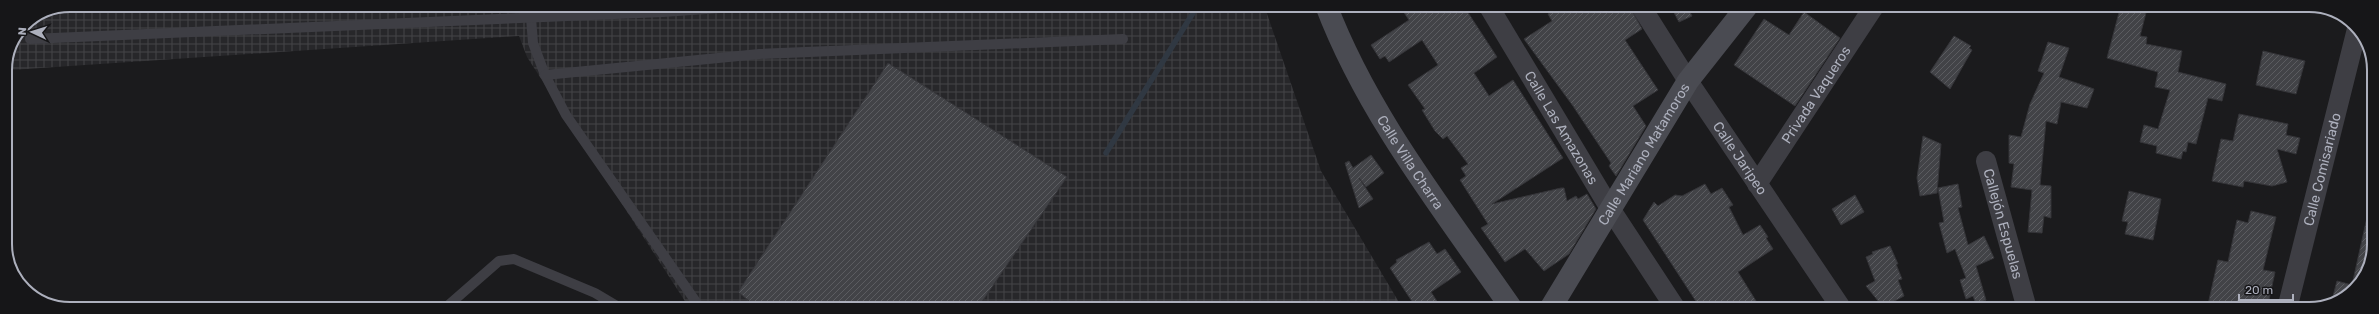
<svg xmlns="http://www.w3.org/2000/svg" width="2379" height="314" font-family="Rubik,sans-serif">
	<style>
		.industrial { fill: url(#industrial-grid) }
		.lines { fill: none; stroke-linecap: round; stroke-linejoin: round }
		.stream { stroke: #303842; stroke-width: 5.5 }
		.building { fill: url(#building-hatch); stroke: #353539 }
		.lane { stroke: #3e3e44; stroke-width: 10 }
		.street { stroke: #3e3e44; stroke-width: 20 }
		.secondary { stroke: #4a4b52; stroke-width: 22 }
		.labels { text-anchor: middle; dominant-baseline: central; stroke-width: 3.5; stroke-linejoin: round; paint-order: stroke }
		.street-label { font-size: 14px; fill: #adb0bd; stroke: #161618 }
		.rim { fill: none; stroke: #adb0bd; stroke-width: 2 }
	</style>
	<defs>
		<pattern id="industrial-grid" width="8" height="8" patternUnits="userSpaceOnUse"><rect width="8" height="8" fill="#27272a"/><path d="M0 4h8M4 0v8" fill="none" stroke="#444447"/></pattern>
		<pattern id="building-hatch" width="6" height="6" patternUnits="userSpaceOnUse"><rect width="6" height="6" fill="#424347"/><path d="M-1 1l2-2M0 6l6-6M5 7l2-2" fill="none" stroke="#5b5c60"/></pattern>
	</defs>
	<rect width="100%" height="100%" fill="#1b1b1d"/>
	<polygon class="industrial" points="70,5 1264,5 1321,171 1403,309 690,309 527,57 519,36 11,70 10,57 24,24"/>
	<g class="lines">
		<polyline class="stream" points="1106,153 1198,5"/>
	</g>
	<g class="building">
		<polygon points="1399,5 1463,5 1497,57 1474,73 1489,96 1513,80 1563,158 1492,204 1561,188 1564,188 1567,201 1576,196 1578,199 1587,194 1596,209 1569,254 1544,271 1525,249 1505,262 1481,228 1488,224 1460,180 1466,176 1461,168 1468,164 1447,136 1443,139 1435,131 1422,110 1425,109 1408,85 1438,65 1422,40 1389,62 1385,56 1380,59 1371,45 1409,20"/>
		<polygon points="1561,5 1567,13 1578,5 1629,5 1642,29 1625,40 1658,90 1633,106 1646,126 1616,176 1609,166 1611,163 1573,106 1524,39 1552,21 1548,14"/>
		<polygon points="1670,5 1686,5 1692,16 1679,22"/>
		<polygon points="2121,5 2148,5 2140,36 2147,37 2146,44 2182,51 2178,72 2226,84 2222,101 2208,98 2196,144 2188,142 2186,152 2183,151 2181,159 2156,153 2157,146 2140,142 2144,125 2158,129 2170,90 2155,87 2158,72 2107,58"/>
		<polygon points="1804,12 1840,38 1795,106 1734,65 1764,19 1789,35"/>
		<polygon points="1954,36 1971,46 1969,48 1972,50 1950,89 1930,72"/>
		<polygon points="2048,42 2069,48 2059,77 2094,89 2087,108 2061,102 2057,124 2046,121 2040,185 2051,186 2051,218 2044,216 2042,233 2028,232 2032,190 2011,187 2014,164 2009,163 2009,135 2021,137 2030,104 2044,73 2038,71"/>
		<polygon points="2263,51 2305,61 2296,94 2256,85"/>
		<polygon points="888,63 1067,177 977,309 759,309 738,292"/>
		<polygon points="2239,114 2288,124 2286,135 2300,138 2296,154 2277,149 2287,182 2272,186 2244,181 2243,187 2212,181 2221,139 2233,141"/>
		<polygon points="1923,136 1941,144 1937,193 1920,196 1917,178"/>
		<polygon points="1371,155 1384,173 1366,187 1359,178 1373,199 1359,208 1345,163 1349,161 1353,168"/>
		<polygon points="1705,184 1711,194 1722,188 1733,205 1729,207 1743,235 1760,225 1768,237 1766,238 1773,249 1738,272 1761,309 1701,309 1643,220 1654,202 1658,206 1675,195 1682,196"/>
		<polygon points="1958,184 1962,207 1958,208 1968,245 1984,236 1994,258 1976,266 1986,300 1976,304 1973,296 1966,299 1960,280 1966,278 1955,249 1947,253 1939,223 1944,222 1938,188"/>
		<polygon points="2129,191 2161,199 2153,240 2125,234 2128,222 2122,221"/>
		<polygon points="1855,195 1864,212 1841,225 1832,209"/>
		<polygon points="2251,211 2276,217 2263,270 2275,272 2267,309 2207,309 2218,260 2228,262 2237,220 2248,223"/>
		<polygon points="2368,213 2373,214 2373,252 2352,293 2332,300 2337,281 2352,285"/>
		<polygon points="1429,242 1437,254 1445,249 1461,272 1431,292 1442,309 1417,309 1390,268 1397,262 1396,260"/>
		<polygon points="1890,246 1898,264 1896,264 1902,279 1898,280 1904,296 1883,307 1866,286 1875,281 1866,257 1873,254 1872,252"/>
	</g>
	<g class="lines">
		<g class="lane">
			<polyline points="530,5 533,43 545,75 566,115 701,309"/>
			<polyline points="30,39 663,12 764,5"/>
			<polyline points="545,75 759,54 1123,39"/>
			<polyline points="444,309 499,261 514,259 595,293 622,309"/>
		</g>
		<g class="street">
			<path id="s1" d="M1488,5L1611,210L1676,309"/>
			<path id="s2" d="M1640,5L1688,81L1842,309"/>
			<path id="s3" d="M1986,161L2027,309"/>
			<path id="s4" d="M1757,184L1875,5"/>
			<path id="s5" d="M2287,309L2357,29"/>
		</g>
		<g class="secondary">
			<path id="s6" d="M1326,5C1368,116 1445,212 1512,309"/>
			<path id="s7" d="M1550,309L1688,81L1748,5"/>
		</g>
	</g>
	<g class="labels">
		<g class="street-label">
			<text stroke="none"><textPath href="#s4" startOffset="107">Privada Vaqueros</textPath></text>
			<text stroke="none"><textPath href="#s1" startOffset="143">Calle Las Amazonas</textPath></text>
			<text stroke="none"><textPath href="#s7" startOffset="181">Calle Mariano Matamoros</textPath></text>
			<text stroke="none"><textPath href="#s2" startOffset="183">Calle Jaripeo</textPath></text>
			<text stroke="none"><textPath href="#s6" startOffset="179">Calle Villa Charra</textPath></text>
			<text stroke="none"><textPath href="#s5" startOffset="144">Calle Comisariado</textPath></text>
			<text stroke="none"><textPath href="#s3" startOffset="65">Callejón Espuelas</textPath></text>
		</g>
	</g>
	<path d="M0 0H2379V314H0ZM70 12H2309A58 58 0 0 1 2367 70V244A58 58 0 0 1 2309 302H70A58 58 0 0 1 12 244V70A58 58 0 0 1 70 12Z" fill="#161618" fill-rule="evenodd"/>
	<path class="rim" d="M70 12H2309A58 58 0 0 1 2367 70V244A58 58 0 0 1 2309 302H70A58 58 0 0 1 12 244V70A58 58 0 0 1 70 12Z"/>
	<g transform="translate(32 32) rotate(274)" stroke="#161618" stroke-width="3" paint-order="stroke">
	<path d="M0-3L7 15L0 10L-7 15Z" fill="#adb0bd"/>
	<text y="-6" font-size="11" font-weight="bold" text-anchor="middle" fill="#adb0bd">N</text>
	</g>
	<path d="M2239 294v6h54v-6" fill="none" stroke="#adb0bd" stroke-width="2"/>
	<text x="2245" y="294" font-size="12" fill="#adb0bd" stroke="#161618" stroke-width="3" paint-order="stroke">20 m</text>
</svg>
